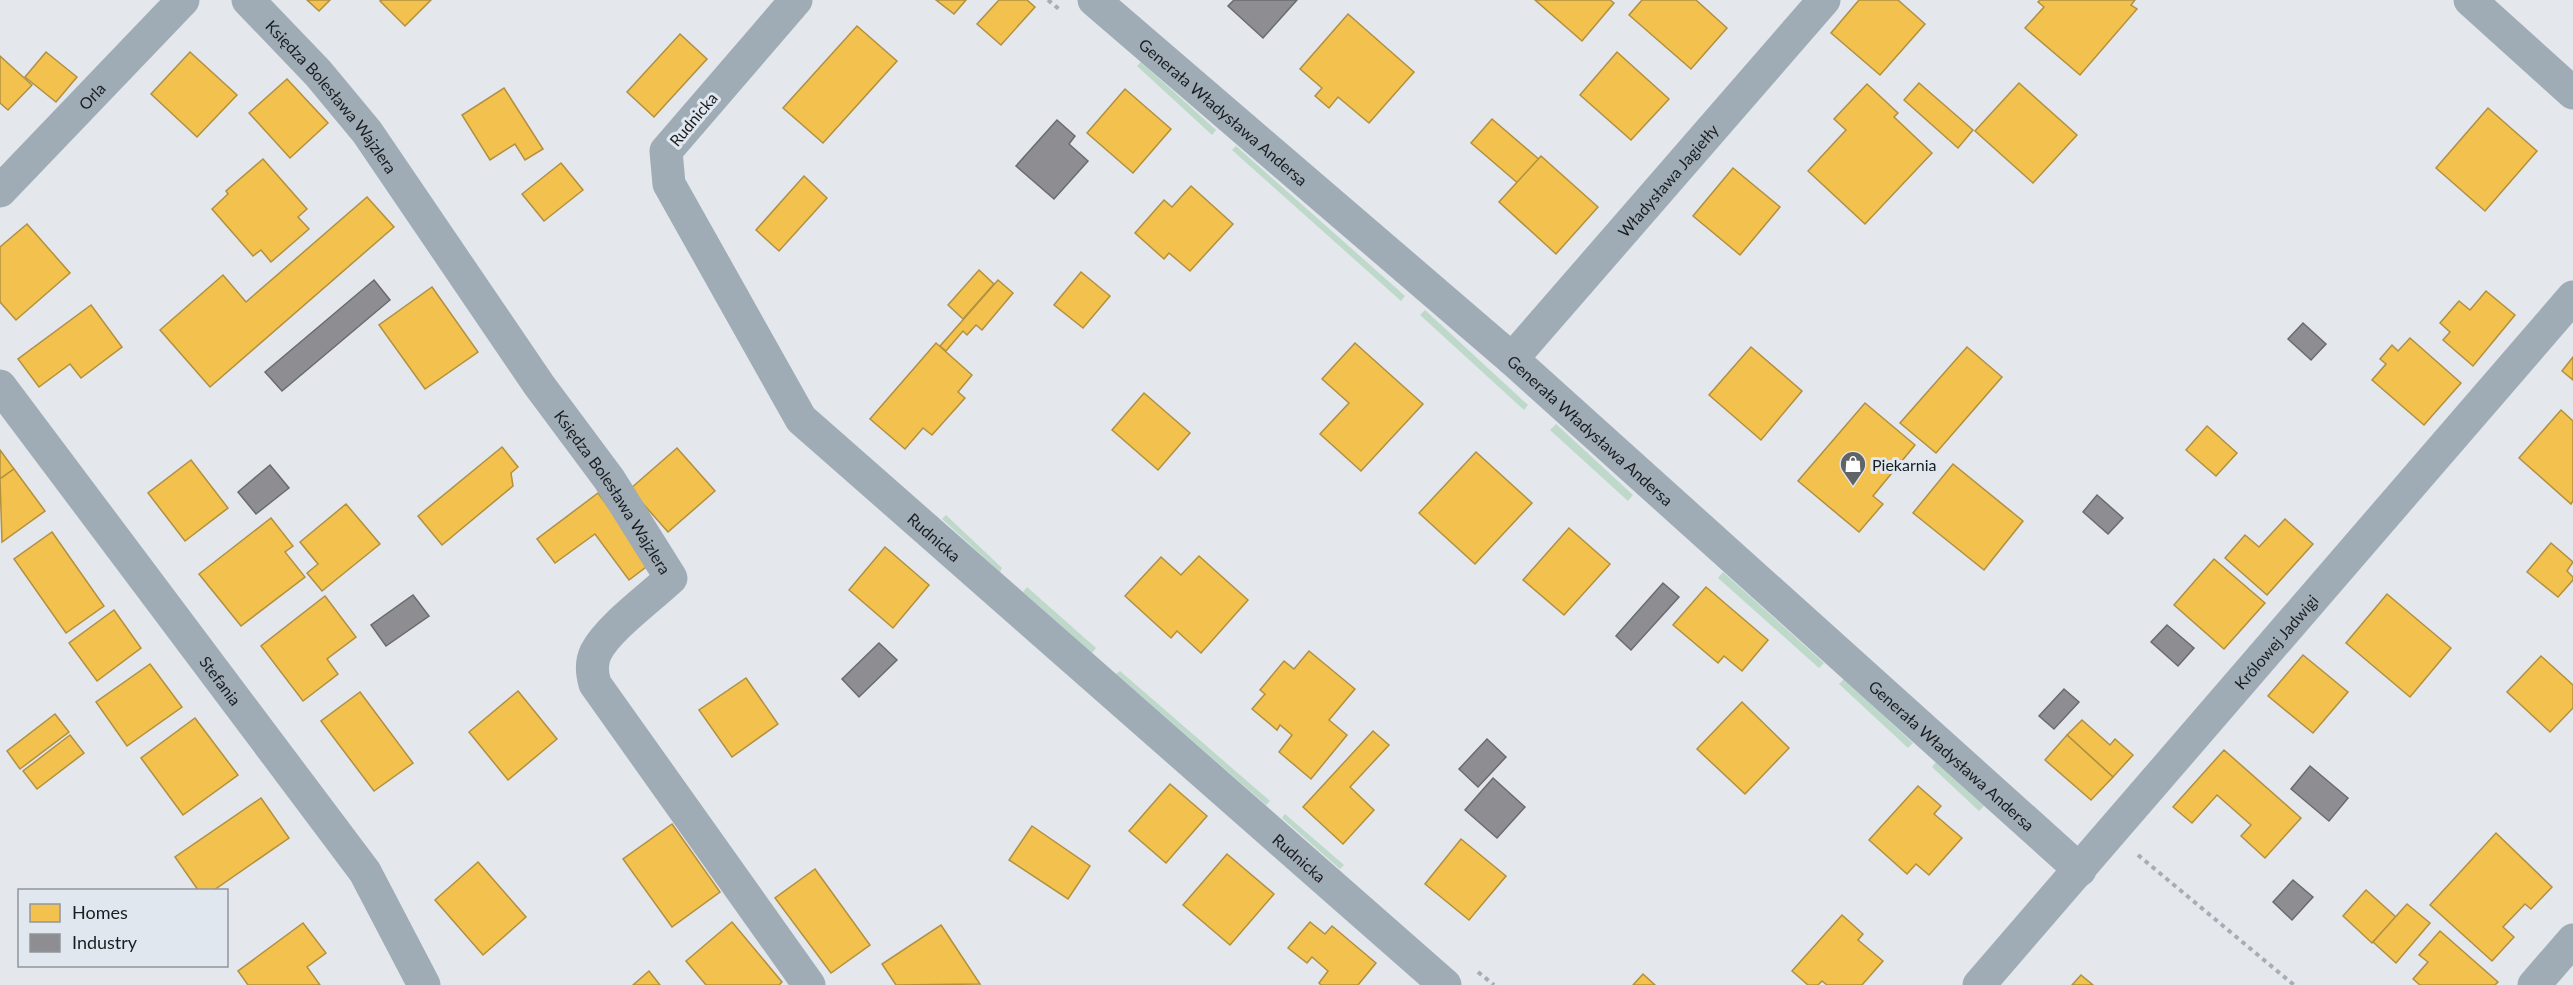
<svg xmlns="http://www.w3.org/2000/svg" width="2573" height="985" font-family="Lato,sans-serif">
	<style>
		.green { fill: #bed9ca }
		.homes { fill: #f2c14e; stroke: #b19040; stroke-width: 1.5 }
		.industry { fill: #8d8d92; stroke: #6a6b70; stroke-width: 1.5 }
		.lines { fill: none; stroke-linecap: round; stroke-linejoin: round }
		.path { stroke: #a5adb5; stroke-width: 4; stroke-dasharray: 4.5 4.5; stroke-linecap: butt }
		.minor { stroke: #9facb6; stroke-width: 33 }
		.labels { text-anchor: middle; dominant-baseline: central; stroke-width: 6; stroke-linejoin: round; paint-order: stroke }
		.street-label { font-size: 16px; fill: #1a1d20; stroke: #e0e7ef }
		.poi-label { font-size: 16px; fill: #1a1d20; stroke: #e0e7ef; text-anchor: start }
	</style>
	<rect width="100%" height="100%" fill="#e4e7ec"/>
	<g class="green">
		<polygon points="1141,62 1216,130 1212,135 1137,66"/>
		<polygon points="1236,146 1405,296 1401,301 1232,150"/>
		<polygon points="1425,310 1528,405 1524,410 1420,315"/>
		<polygon points="1556,424 1633,495 1628,501 1550,430"/>
		<polygon points="946,515 1002,568 1000,572 942,519"/>
		<polygon points="1723,572 1824,663 1819,668 1718,578"/>
		<polygon points="1027,587 1096,648 1092,653 1023,592"/>
		<polygon points="1120,671 1270,801 1266,805 1116,674"/>
		<polygon points="1844,679 1913,743 1908,748 1839,684"/>
		<polygon points="1936,762 1984,806 1979,811 1932,767"/>
		<polygon points="1285,814 1344,865 1340,869 1282,818"/>
	</g>
	<g class="homes">
		<polygon points="307,0 330,0 319,11"/>
		<polygon points="382,0 431,0 405,26 380,1"/>
		<polygon points="936,0 966,0 954,14"/>
		<polygon points="999,0 1027,0 1035,7 1001,45 977,24"/>
		<polygon points="1535,0 1610,0 1614,3 1582,41"/>
		<polygon points="1642,0 1696,0 1727,28 1691,69 1629,15"/>
		<polygon points="1859,0 1898,0 1925,24 1880,75 1831,33"/>
		<polygon points="2040,0 2135,0 2131,5 2137,9 2080,75 2025,28 2044,7 2038,2"/>
		<polygon points="1348,14 1414,72 1369,123 1338,97 1329,108 1315,96 1322,88 1300,69"/>
		<polygon points="857,26 897,61 823,143 783,108"/>
		<polygon points="680,34 707,59 654,117 627,92"/>
		<polygon points="46,52 77,77 56,102 25,77"/>
		<polygon points="190,52 237,95 197,137 151,94"/>
		<polygon points="1617,52 1669,99 1631,140 1580,95"/>
		<polygon points="0,56 32,85 8,110 0,103"/>
		<polygon points="287,79 328,123 290,158 249,113"/>
		<polygon points="1919,83 1973,130 1958,148 1904,100"/>
		<polygon points="2019,83 2077,135 2033,183 1975,131"/>
		<polygon points="1867,84 1898,113 1894,117 1932,153 1865,224 1808,171 1846,130 1834,119"/>
		<polygon points="504,88 543,149 525,160 515,144 490,160 462,115"/>
		<polygon points="1125,89 1171,129 1133,173 1087,133"/>
		<polygon points="2488,108 2537,151 2485,211 2436,168"/>
		<polygon points="1492,119 1541,161 1520,185 1471,143"/>
		<polygon points="1541,156 1598,207 1556,254 1499,202"/>
		<polygon points="263,159 307,209 298,217 309,229 271,262 261,250 253,256 212,209 228,194 226,191"/>
		<polygon points="561,163 583,190 544,221 522,194"/>
		<polygon points="1733,168 1780,207 1740,255 1693,216"/>
		<polygon points="804,176 827,198 779,251 756,230"/>
		<polygon points="1191,186 1233,224 1190,271 1169,253 1164,259 1135,233 1164,200 1172,207"/>
		<polygon points="367,197 394,227 210,387 160,330 223,275 246,302"/>
		<polygon points="27,224 70,273 16,320 0,302 0,247"/>
		<polygon points="979,270 994,284 963,319 948,305"/>
		<polygon points="1081,272 1110,296 1083,328 1054,305"/>
		<polygon points="998,280 1013,293 982,330 976,325 967,335 963,331 946,351 940,346"/>
		<polygon points="432,287 478,352 425,389 379,325"/>
		<polygon points="2486,291 2515,315 2473,366 2443,340 2450,332 2440,323 2459,301 2470,310"/>
		<polygon points="91,305 122,347 81,378 70,364 39,387 18,359"/>
		<polygon points="2410,338 2461,383 2424,425 2372,380 2386,364 2380,359 2392,345 2398,351"/>
		<polygon points="936,343 972,375 958,392 965,398 932,435 923,428 905,449 870,419"/>
		<polygon points="1355,343 1423,404 1361,471 1320,434 1349,403 1322,379"/>
		<polygon points="1751,347 1802,391 1761,440 1709,395"/>
		<polygon points="1967,347 2002,377 1936,453 1900,423"/>
		<polygon points="2573,357 2573,380 2562,371"/>
		<polygon points="1144,393 1190,433 1158,470 1112,430"/>
		<polygon points="1865,403 1915,445 1873,496 1883,504 1859,532 1798,481"/>
		<polygon points="2561,410 2573,421 2573,501 2571,504 2519,458"/>
		<polygon points="2207,426 2237,453 2216,476 2186,450"/>
		<polygon points="502,447 518,467 511,473 513,486 442,545 418,516"/>
		<polygon points="677,448 715,491 668,532 630,489"/>
		<polygon points="0,450 14,469 0,479"/>
		<polygon points="1476,452 1532,503 1475,564 1419,513"/>
		<polygon points="191,460 228,508 185,541 148,493"/>
		<polygon points="1953,464 2023,521 1984,570 1913,513"/>
		<polygon points="14,469 45,511 2,542 0,479"/>
		<polygon points="598,493 650,564 629,580 595,534 555,563 537,539"/>
		<polygon points="346,504 380,544 322,591 307,573 318,564 300,542"/>
		<polygon points="271,518 293,546 285,552 305,577 241,626 199,574"/>
		<polygon points="2285,519 2313,544 2267,595 2225,558 2245,535 2259,547"/>
		<polygon points="1569,528 1610,564 1564,615 1523,580"/>
		<polygon points="52,532 104,606 66,633 14,559"/>
		<polygon points="2551,543 2573,562 2567,571 2573,577 2573,580 2558,597 2527,572"/>
		<polygon points="885,547 929,585 893,628 849,590"/>
		<polygon points="1199,556 1248,600 1201,653 1177,631 1171,638 1125,596 1161,557 1181,575"/>
		<polygon points="2214,559 2265,603 2224,649 2174,605"/>
		<polygon points="1706,587 1768,640 1742,671 1724,656 1718,663 1673,625"/>
		<polygon points="2387,594 2451,648 2410,697 2346,643"/>
		<polygon points="325,596 356,637 327,659 338,674 303,701 261,646"/>
		<polygon points="114,610 141,648 97,681 69,643"/>
		<polygon points="1309,651 1355,689 1329,720 1347,735 1311,779 1279,752 1292,735 1280,725 1277,730 1252,709 1265,694 1260,690 1284,661 1294,669"/>
		<polygon points="2303,655 2348,692 2313,733 2268,696"/>
		<polygon points="2541,656 2573,685 2573,708 2550,732 2507,692"/>
		<polygon points="150,664 182,707 127,746 96,702"/>
		<polygon points="746,678 778,724 732,757 699,710"/>
		<polygon points="518,691 557,739 508,780 469,732"/>
		<polygon points="360,692 413,763 374,791 321,721"/>
		<polygon points="1742,702 1789,748 1745,794 1697,749"/>
		<polygon points="55,714 69,732 20,769 7,751"/>
		<polygon points="195,718 238,775 183,815 141,758"/>
		<polygon points="2082,720 2110,745 2115,739 2133,755 2113,777 2067,735"/>
		<polygon points="1373,731 1389,745 1350,787 1374,810 1343,844 1303,807"/>
		<polygon points="70,735 84,753 37,789 23,771"/>
		<polygon points="2067,735 2113,777 2091,800 2045,760"/>
		<polygon points="2224,750 2301,818 2265,858 2241,836 2251,825 2217,795 2192,823 2173,807"/>
		<polygon points="1170,784 1207,816 1166,863 1129,831"/>
		<polygon points="1918,786 1941,806 1934,814 1962,838 1929,875 1916,864 1907,874 1869,840"/>
		<polygon points="261,798 289,838 214,890 198,890 175,857"/>
		<polygon points="672,824 720,892 672,927 623,859"/>
		<polygon points="1032,826 1090,866 1068,899 1009,860"/>
		<polygon points="2496,833 2552,887 2531,909 2525,904 2503,927 2514,937 2492,961 2430,905"/>
		<polygon points="1461,839 1506,876 1469,920 1425,884"/>
		<polygon points="1227,854 1274,894 1230,945 1183,905"/>
		<polygon points="478,862 526,917 483,955 435,900"/>
		<polygon points="815,869 870,945 831,973 775,898"/>
		<polygon points="2366,890 2396,917 2372,943 2343,916"/>
		<polygon points="2407,904 2430,923 2396,963 2373,942"/>
		<polygon points="1842,915 1863,934 1858,940 1883,961 1862,985 1827,985 1822,981 1818,985 1808,985 1792,971"/>
		<polygon points="732,922 782,982 779,985 706,985 686,961"/>
		<polygon points="1310,922 1325,934 1332,926 1376,963 1358,985 1321,985 1319,983 1328,971 1312,957 1307,963 1288,948"/>
		<polygon points="303,923 326,953 307,967 320,985 248,985 238,971"/>
		<polygon points="941,925 980,984 896,985 882,964"/>
		<polygon points="2440,931 2498,982 2495,985 2420,985 2413,979 2428,962 2419,955"/>
		<polygon points="649,971 660,985 633,985"/>
		<polygon points="1643,974 1655,985 1633,985"/>
		<polygon points="2081,975 2093,985 2072,985"/>
	</g>
	<g class="industry">
		<polygon points="1234,0 1297,0 1263,38 1228,6"/>
		<polygon points="1057,120 1075,136 1069,144 1088,161 1054,199 1016,166"/>
		<polygon points="374,280 390,300 282,391 265,372"/>
		<polygon points="2303,323 2326,344 2311,360 2288,339"/>
		<polygon points="270,465 289,488 256,514 238,492"/>
		<polygon points="2097,495 2123,518 2108,534 2083,512"/>
		<polygon points="1663,583 1679,597 1631,650 1616,636"/>
		<polygon points="413,595 429,616 386,646 371,625"/>
		<polygon points="2167,625 2194,648 2178,666 2151,642"/>
		<polygon points="879,643 897,660 859,697 842,679"/>
		<polygon points="2064,689 2079,702 2054,729 2039,716"/>
		<polygon points="1487,739 1506,757 1478,787 1459,769"/>
		<polygon points="2310,766 2348,798 2329,821 2291,789"/>
		<polygon points="1493,778 1525,807 1497,838 1465,810"/>
		<polygon points="2293,880 2313,897 2292,920 2273,902"/>
	</g>
	<g class="lines">
		<g class="path">
			<polyline points="1048,0 1059,9"/>
			<polyline points="2138,855 2294,985"/>
			<polyline points="1478,972 1494,985"/>
		</g>
		<g class="minor">
			<path id="s1" d="M248,0L318,73L367,132L539,385L609,479L671,578C651,597 608,628 596,652C591,662 592,674 595,684L809,985"/>
			<path id="s2" d="M796,0L666,151L669,184L801,419L1445,985"/>
			<path id="s3" d="M1094,0L1512,359L2080,870"/>
			<polyline points="2470,0 2573,93"/>
			<path id="s4" d="M0,191L183,0"/>
			<path id="s5" d="M1512,359L1824,0"/>
			<path id="s6" d="M0,386L365,872L424,985"/>
			<path id="s7" d="M1979,985L2573,297"/>
			<polyline points="2534,985 2573,940"/>
		</g>
	</g>
	<defs>
		<g id="shop-pin" transform="scale(1.35)"><path d="M0 17L-7.5 6A9.5 9.5 0 1 1 7.5 6Z" fill="#616467" stroke="#e0e7ef"/><path d="M-5-2.5h2.3a2.7 3.5 0 0 1 5.4 0H5L5.5 6h-11ZM-1.5-2.5h3a1.5 2.3 0 0 0-3 0Z" fill="#fff"/></g>
	</defs>
	<g fill-rule="evenodd">
		<use href="#shop-pin" x="1853" y="464"/>
	</g>
	<g class="labels">
		<g class="street-label">
			<text stroke="none"><textPath href="#s4" startOffset="132">Orla</textPath></text>
			<text stroke="none"><textPath href="#s1" startOffset="128">Księdza Bolesława Wajzlera</textPath></text>
			<text stroke="none"><textPath href="#s3" startOffset="171">Generała Władysława Andersa</textPath></text>
			<text transform="translate(693 119) rotate(-50)">Rudnicka</text>
			<text stroke="none"><textPath href="#s5" startOffset="237">Władysława Jagiełły</textPath></text>
			<text stroke="none"><textPath href="#s3" startOffset="657">Generała Władysława Andersa</textPath></text>
			<text stroke="none"><textPath href="#s1" startOffset="614">Księdza Bolesława Wajzlera</textPath></text>
			<text stroke="none"><textPath href="#s2" startOffset="680">Rudnicka</textPath></text>
			<text stroke="none"><textPath href="#s7" startOffset="454">Królowej Jadwigi</textPath></text>
			<text stroke="none"><textPath href="#s6" startOffset="368">Stefania</textPath></text>
			<text stroke="none"><textPath href="#s3" startOffset="1143">Generała Władysława Andersa</textPath></text>
			<text stroke="none"><textPath href="#s2" startOffset="1166">Rudnicka</textPath></text>
		</g>
		<g class="poi-label">
			<text x="1872" y="464">Piekarnia</text>
		</g>
	</g>
	<rect x="18" y="889" width="210" height="78" fill="#e0e7ef" stroke="#91969c" stroke-width="1.5"/>
	<rect x="30" y="904" width="30" height="18" fill="#f2c14e" stroke="#91969c" stroke-width="1.5"/>
	<text x="72" y="919" font-size="18" fill="#1a1d20">Homes</text>
	<rect x="30" y="934" width="30" height="18" fill="#8d8d92" stroke="#91969c" stroke-width="1.5"/>
	<text x="72" y="949" font-size="18" fill="#1a1d20">Industry</text>
</svg>
